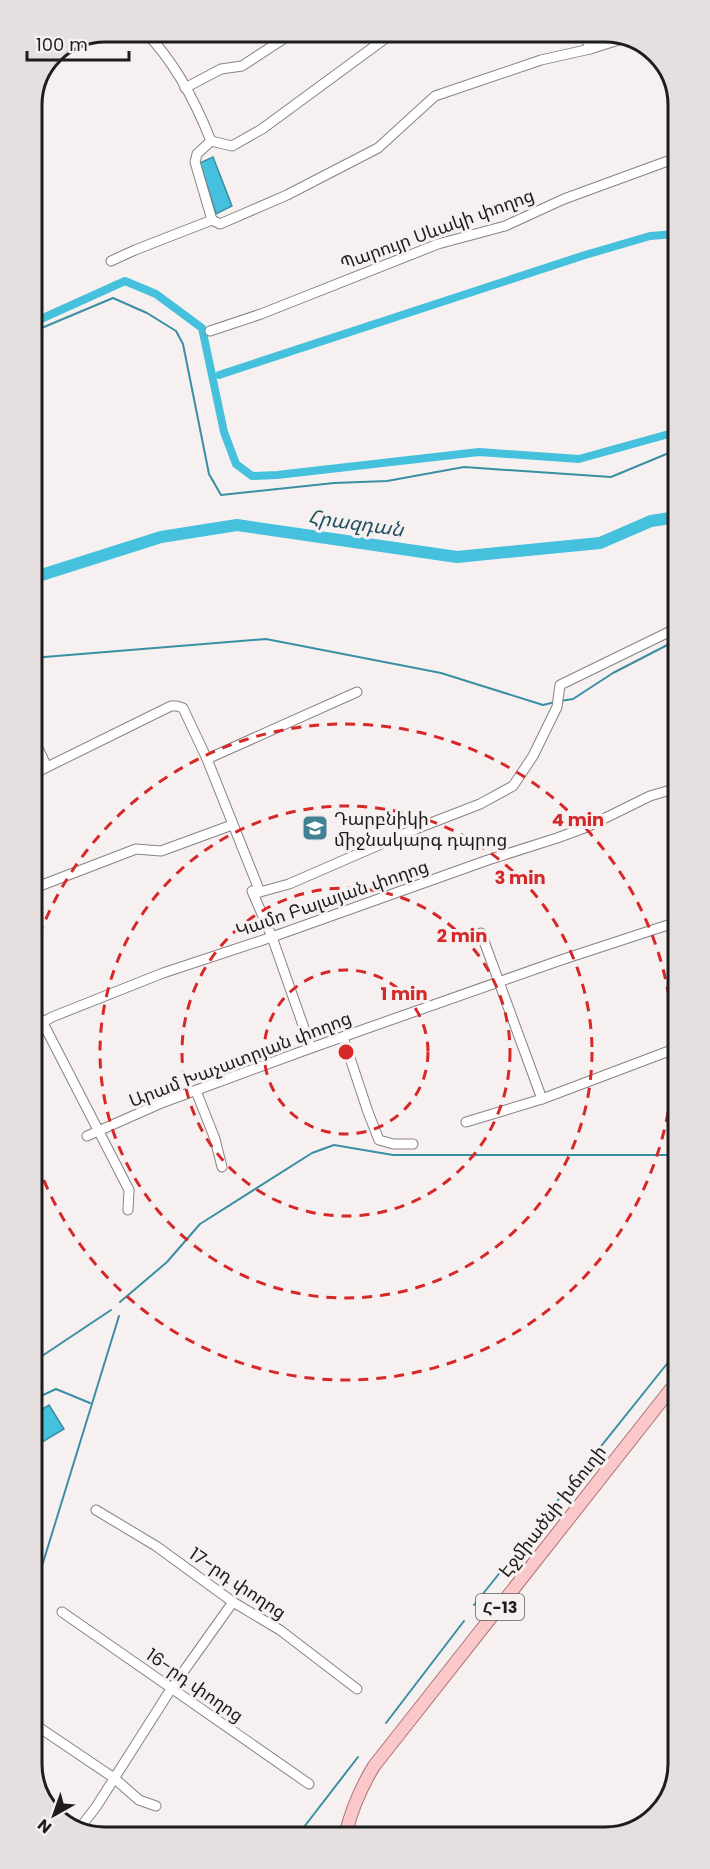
<svg xmlns="http://www.w3.org/2000/svg" width="710" height="1869" font-family="Poppins,'Noto Sans Armenian',sans-serif">
	<style>
		.water { fill: #45c0dd; stroke: #398fa3; stroke-width: 1.5 }
		.lines { fill: none; stroke-linecap: round; stroke-linejoin: round }
		.stream { stroke: #398fa3; stroke-width: 2 }
		.canal { stroke: #45c0dd; stroke-width: 8 }
		.river { stroke: #45c0dd; stroke-width: 12 }
		.minor-casing { stroke: #888282; stroke-width: 11 }
		.major-casing { stroke: #ac7476; stroke-width: 14 }
		.minor { stroke: #fff; stroke-width: 9 }
		.major { stroke: #fbc8ca; stroke-width: 12 }
		.ring { fill: none; stroke: #d62828; stroke-width: 3; stroke-dasharray: 10 8 }
		.labels { text-anchor: middle; dominant-baseline: central; stroke-width: 6; stroke-linejoin: round; paint-order: stroke }
		.shield { fill: #f7f0f0; stroke: #5f5c5c; stroke-width: 1.5 }
		.shield-label { font-size: 16px; font-weight: bold; fill: #1e1c1c }
		.street-label { font-size: 18px; fill: #1e1c1c; stroke: #f7f0f0 }
		.poi-label { font-size: 18px; fill: #1e1c1c; stroke: #f7f0f0; text-anchor: start }
		.water-label { font-size: 20px; font-style: italic; fill: #20535f; stroke: #f7f0f0 }
		.rim { fill: none; stroke: #1e1c1c; stroke-width: 3 }
		.centre { fill: #d62828; stroke: #f7f0f0; stroke-width: 3 }
		.ring-label { font-size: 18px; text-anchor: middle; font-weight: bold; fill: #d62828; stroke: #f7f0f0; stroke-width: 6; stroke-linejoin: round; paint-order: stroke }
	</style>
	<rect width="100%" height="100%" fill="#f7f0f0"/>
	<g class="water">
		<polygon points="213,157 232,206 216,214 200,163"/>
		<polygon points="49,1405 64,1429 34,1447 34,1414"/>
	</g>
	<g class="lines">
		<g class="stream">
			<polyline points="32,332 113,298 147,313 176,331 183,344 209,474 221,495 334,483 387,481 464,467 611,477 676,450"/>
			<polyline points="32,658 266,639 441,673 543,705 555,702"/>
			<polyline points="560,701 573,699 613,673 677,640"/>
			<polyline points="120,1302 167,1262 200,1224 312,1153 334,1145 393,1155 678,1155"/>
			<polyline points="33,1362 111,1310"/>
			<polyline points="43,1395 56,1389 90,1403"/>
			<polyline points="34,1592 119,1316"/>
			<polyline points="474,1605 678,1350"/>
			<polyline points="386,1723 464,1621"/>
			<polyline points="297,1836 358,1757"/>
		</g>
		<g class="canal">
			<polyline points="32,323 125,281 156,294 202,328 224,432 236,464 252,476 277,475 479,452 579,459 676,432"/>
			<polyline points="219,375 585,255 650,236 676,234"/>
		</g>
		<polyline class="river" points="32,578 161,537 237,525 457,557 600,543 651,521 677,517"/>
		<g class="minor-casing">
			<g id="minor">
				<path d="M145,32C174,61 196,103 211,141L197,154L195,162L212,220"/>
				<polyline points="584,32 590,49"/>
				<polyline points="185,88 221,69 242,66 294,32"/>
				<polyline points="211,141 232,146 262,129 394,32"/>
				<polyline points="212,220 220,224 287,195 378,148 435,96 541,60 590,49 625,38"/>
				<polyline points="111,261 135,250 212,220"/>
				<polyline points="210,331 261,314 438,244 505,226 564,199 676,158"/>
				<polyline points="33,738 47,767"/>
				<polyline points="207,759 357,692"/>
				<polyline points="33,774 171,706 177,706 183,708 207,759 260,892 289,884 418,828 480,804 513,786 533,756 557,707 560,685 677,628"/>
				<polyline points="33,887 37,887 136,849 161,851 232,825"/>
				<polyline points="260,892 252,891 272,937 311,1048"/>
				<polyline points="481,933 542,1099"/>
				<polyline points="33,1009 43,1023 129,1190 128,1210"/>
				<polyline points="33,1028 52,1017 163,973 272,937 488,860 557,838 587,827 650,796 677,788"/>
				<polyline points="343,1037 368,1112 379,1140 393,1144 413,1144"/>
				<polyline points="196,1091 215,1139 222,1167"/>
				<polyline points="466,1122 542,1099 677,1048"/>
				<polyline points="87,1136 164,1102 311,1048 561,960 677,922"/>
				<polyline points="96,1510 156,1546 233,1602 280,1630 357,1689"/>
				<polyline points="62,1612 309,1784"/>
				<polyline points="34,1724 114,1778 139,1800 156,1806"/>
				<polyline points="79,1829 96,1807 171,1689 233,1602"/>
			</g>
		</g>
		<g class="major-casing">
			<path id="major" d="M345,1836C351,1811 360,1789 374,1766L678,1380"/>
		</g>
		<use href="#minor" class="minor"/>
		<use href="#major" class="major"/>
	</g>
	<g class="ring">
		<circle cx="346" cy="1052" r="82"/>
		<circle cx="346" cy="1052" r="164"/>
		<circle cx="346" cy="1052" r="246"/>
		<path d="M33 953A328 328 0 1 1 33 1151"/>
	</g>
	<defs>
		<g id="school-square" transform="scale(1.35)"><rect x="-9" y="-9" width="18" height="18" rx="4" fill="#408293" stroke="#f7f0f0"/><path d="M0-5L7-2L0 1L-7-2ZM-4 1L0 2.5L4 1V4Q0 6-4 4Z" fill="#fff"/></g>
	</defs>
	<g fill-rule="evenodd">
		<use href="#school-square" x="315" y="828"/>
	</g>
	<g class="labels">
		<rect class="shield" x="476" y="1594" width="48" height="26" rx="4.5"/>
		<g class="shield-label">
			<text x="500" y="1607">Հ-13</text>
		</g>
		<g class="street-label">
			<text transform="translate(437 229) rotate(-20)">Պարույր Սևակի փողոց</text>
			<text transform="translate(332 898) rotate(-19)">Կամո Բալայան փողոց</text>
			<text transform="translate(240 1059) rotate(-21)">Արամ Խաչատրյան փողոց</text>
			<text transform="translate(552 1511) rotate(-52)">Էջմիածնի խճուղի</text>
			<text transform="translate(238 1583) rotate(34)">17-րդ փողոց</text>
			<text transform="translate(195 1685) rotate(35)">16-րդ փողոց</text>
		</g>
		<g class="poi-label">
			<text x="334" y="818">Դարբնիկի<tspan x="334" dy="21">միջնակարգ դպրոց</tspan></text>
		</g>
		<g class="water-label">
			<text transform="translate(356 523) rotate(8)">Հրազդան</text>
		</g>
	</g>
	<path d="M0 0H710V1869H0ZM105 42H605A63 63 0 0 1 668 105V1764A63 63 0 0 1 605 1827H105A63 63 0 0 1 42 1764V105A63 63 0 0 1 105 42Z" fill="#e6dfdf" fill-rule="evenodd"/>
	<path class="rim" d="M105 42H605A63 63 0 0 1 668 105V1764A63 63 0 0 1 605 1827H105A63 63 0 0 1 42 1764V105A63 63 0 0 1 105 42Z"/>
	<circle cx="346" cy="1052" r="9" class="centre"/>
	<g class="ring-label">
		<text x="578" y="826">4 min</text>
		<text x="520" y="884">3 min</text>
		<text x="462" y="942">2 min</text>
		<text x="404" y="1000">1 min</text>
	</g>
	<g transform="translate(54 1815) rotate(220)" stroke="#f7f0f0" stroke-width="4.5" paint-order="stroke">
	<path d="M0-4.5L10 22L0 15L-10 22Z" fill="#1e1c1c"/>
	<text y="-9" font-size="16" font-weight="bold" text-anchor="middle" fill="#1e1c1c">N</text>
	</g>
	<path d="M27 51v9h102v-9" fill="none" stroke="#1e1c1c" stroke-width="3"/>
	<text x="36" y="51" font-size="18" fill="#1e1c1c" stroke="#f7f0f0" stroke-width="4.5" paint-order="stroke">100 m</text>
</svg>
